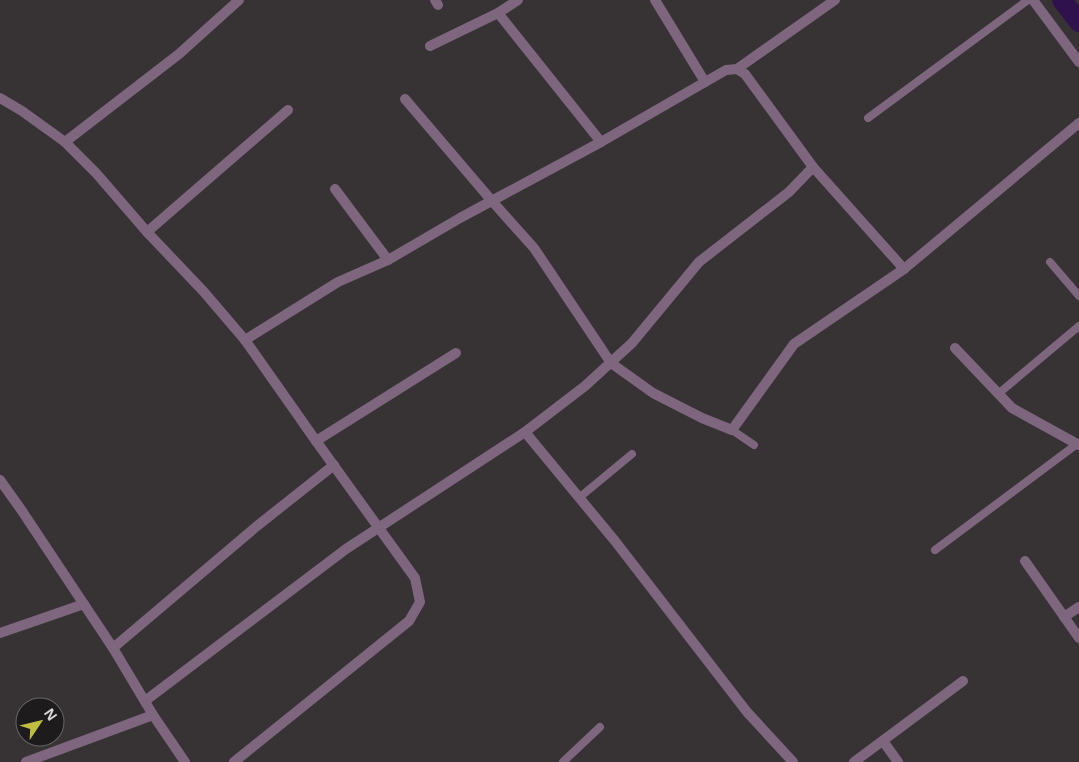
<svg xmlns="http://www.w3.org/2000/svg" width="1079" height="762" font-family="'Noto Sans',sans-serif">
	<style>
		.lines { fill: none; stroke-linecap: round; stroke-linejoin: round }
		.canal { stroke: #2f124d; stroke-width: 20 }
		.service { stroke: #7e667e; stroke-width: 8 }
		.minor { stroke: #7e667e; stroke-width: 10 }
		.tertiary { stroke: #7e667e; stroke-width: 10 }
	</style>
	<rect width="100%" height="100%" fill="#373334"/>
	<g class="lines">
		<polyline class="canal" points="1062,0 1079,22"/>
		<g class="service">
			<polyline points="868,118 1028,0"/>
			<polyline points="1050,262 1079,296"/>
			<polyline points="998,394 1079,326"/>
			<polyline points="732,430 754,445"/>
			<polyline points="580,497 632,454"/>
			<polyline points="935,550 1077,444"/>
			<polyline points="563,762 600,727"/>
		</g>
		<g class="minor">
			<polyline points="435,0 438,5"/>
			<polyline points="655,0 705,82"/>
			<polyline points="1033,0 1079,62"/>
			<polyline points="498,13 601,142"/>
			<polyline points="430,46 498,13 518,0"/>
			<polyline points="737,69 835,0"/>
			<polyline points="0,98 22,111 65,142 96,173 147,232 204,292 245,340 316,441 415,578 420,602 409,621 234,762"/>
			<polyline points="405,99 492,201 534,248 611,363 653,393 702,418 732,430 794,344 904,269 1079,123"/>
			<polyline points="65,142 179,54 239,0"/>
			<polyline points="335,189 388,260"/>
			<polyline points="147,232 288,110"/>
			<polyline points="245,340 338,282 388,260 460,218 601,142 726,70 737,69 745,74 813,167 904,269"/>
			<polyline points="955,348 1012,408 1079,445"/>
			<polyline points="525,432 615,541 747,712 793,762"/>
			<polyline points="316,441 456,353"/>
			<polyline points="1025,561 1079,638"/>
			<polyline points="1064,617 1079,607"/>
			<polyline points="0,633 84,604"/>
			<polyline points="113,648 257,526 334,465"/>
			<polyline points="145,701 346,549 525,432 585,386 632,343 699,262 789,192 813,167"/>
			<polyline points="883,741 898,762"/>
			<polyline points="26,762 153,715"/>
			<polyline points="854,762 963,681"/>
		</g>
		<polyline class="tertiary" points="0,480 22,511 113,648 153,715 185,762"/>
	</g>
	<g transform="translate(40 722) rotate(55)"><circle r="24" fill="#1d1b1c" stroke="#676566"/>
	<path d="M0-4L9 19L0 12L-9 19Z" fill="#c0be40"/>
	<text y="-8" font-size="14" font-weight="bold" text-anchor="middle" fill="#d7d5d6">N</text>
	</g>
</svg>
